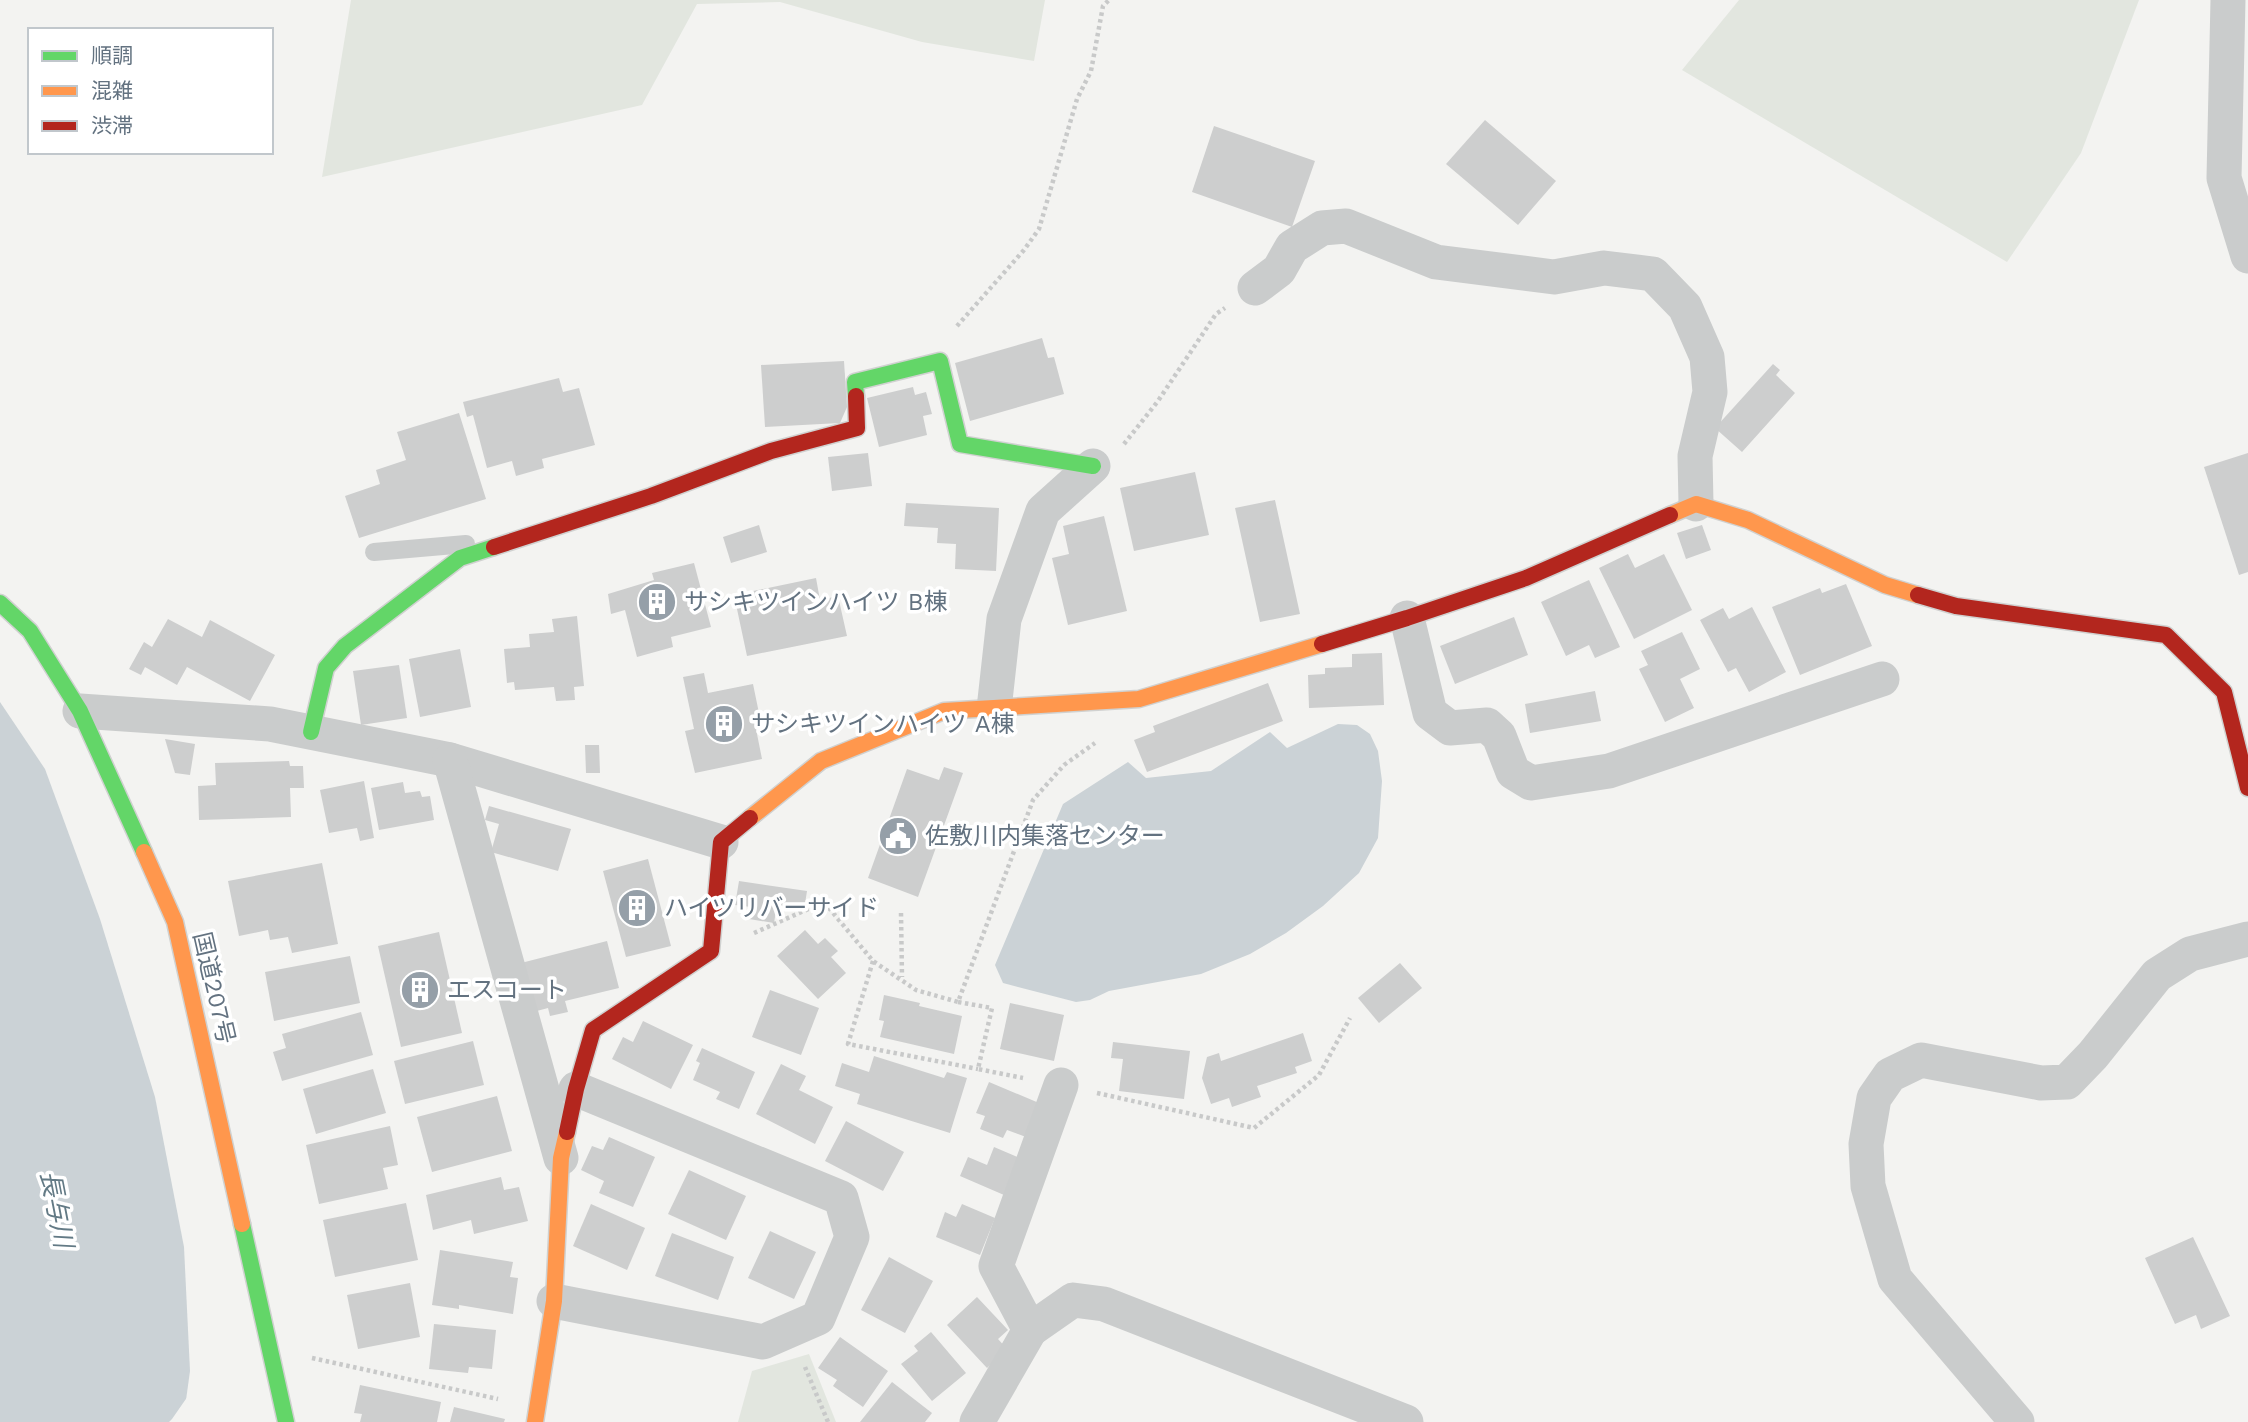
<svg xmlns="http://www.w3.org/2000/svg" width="2248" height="1422" font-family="'Work Sans','Noto Sans JP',sans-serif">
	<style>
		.green { fill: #e2e6df }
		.water { fill: #cbd2d6 }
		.pier { fill: #f3f3f1 }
		.building { fill: #cdcece }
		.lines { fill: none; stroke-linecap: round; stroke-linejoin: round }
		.fast-casing { stroke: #d0d1d0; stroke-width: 19 }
		.slow-casing { stroke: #d0d1d0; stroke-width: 19 }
		.jam-casing { stroke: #d0d1d0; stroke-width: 19 }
		.path { stroke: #c8c9c9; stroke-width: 4.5; stroke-dasharray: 3.5 3.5; stroke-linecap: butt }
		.lane { stroke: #cacccc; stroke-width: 18 }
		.street { stroke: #cacccc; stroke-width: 35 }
		.fast { stroke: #63d668; stroke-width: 16 }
		.slow { stroke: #ff974d; stroke-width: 16 }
		.jam { stroke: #b3261e; stroke-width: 16 }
		.labels { text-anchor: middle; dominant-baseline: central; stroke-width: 7; stroke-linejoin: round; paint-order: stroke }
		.poi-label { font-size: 24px; fill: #637280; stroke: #fff; text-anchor: start }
		.street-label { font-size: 24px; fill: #637280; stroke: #fff }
		.water-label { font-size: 26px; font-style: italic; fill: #637a85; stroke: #fff }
	</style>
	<rect width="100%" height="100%" fill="#f3f3f1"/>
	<g class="green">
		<polygon points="351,0 1045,0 1034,61 922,42 780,2 697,4 642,105 322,177"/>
		<polygon points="1739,0 2139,0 2081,153 2007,262 1682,70"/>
		<polygon points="809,1354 836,1422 738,1422 752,1371"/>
	</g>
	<g class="water">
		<polygon points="0,702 45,769 100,919 155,1097 184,1247 190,1371 183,1422 0,1422"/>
		<polygon points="1338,724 1357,725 1370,734 1378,751 1382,781 1378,838 1359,873 1323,906 1286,933 1250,954 1201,974 1109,991 1090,1000 1076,1002 1003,983 995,965 1063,804 1128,762 1146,778 1211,771 1270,732 1287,748"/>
	</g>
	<polygon class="pier" points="188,1396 185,1422 169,1422 172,1419"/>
	<g class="building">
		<polygon points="1485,120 1556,181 1518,225 1446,164"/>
		<polygon points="1214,126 1315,161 1292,227 1192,192"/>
		<polygon points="1042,338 1048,358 1054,357 1064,394 970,421 955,363"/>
		<polygon points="844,361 847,407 840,423 765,427 761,365"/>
		<polygon points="1773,364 1780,370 1776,375 1795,393 1742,452 1715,428"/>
		<polygon points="559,378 563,392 579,388 595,445 542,459 544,468 516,476 512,461 487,468 473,415 467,417 463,402"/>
		<polygon points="913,387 915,395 926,392 932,414 923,416 927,435 879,447 867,398"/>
		<polygon points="459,413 486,499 359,538 345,496 380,484 376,470 406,460 397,432"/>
		<polygon points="868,453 872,486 832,491 828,457"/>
		<polygon points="2248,453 2248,572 2239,575 2204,467"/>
		<polygon points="1195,472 1209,535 1134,551 1120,488"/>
		<polygon points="1275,500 1300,614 1260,622 1235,508"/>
		<polygon points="906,503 999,508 996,571 955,569 956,544 937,543 938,528 904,526"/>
		<polygon points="1104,516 1127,611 1068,625 1052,558 1069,554 1063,526"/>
		<polygon points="759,525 767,552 731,563 723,537"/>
		<polygon points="1702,525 1711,550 1686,559 1677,533"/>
		<polygon points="1628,554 1635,568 1664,554 1692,610 1634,639 1599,568"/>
		<polygon points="694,563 711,627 671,637 673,647 637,657 625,610 611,614 608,594 654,580 652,573"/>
		<polygon points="816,578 820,600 838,596 847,636 747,656 734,595"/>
		<polygon points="1589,580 1620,647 1595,658 1589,645 1566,656 1541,602"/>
		<polygon points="1846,584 1872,646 1800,675 1772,607 1820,588 1822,593"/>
		<polygon points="1752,607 1786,672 1749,692 1736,668 1728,672 1700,620 1723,608 1729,619"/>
		<polygon points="577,616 584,686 574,687 575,700 556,701 554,687 515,690 514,682 507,683 504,649 530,647 529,634 554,632 552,619"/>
		<polygon points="1514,617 1528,655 1455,684 1440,646"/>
		<polygon points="168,619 202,637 210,620 275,655 250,701 187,667 177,685 145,667 141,675 129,669 144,642 152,647"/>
		<polygon points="1682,632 1700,669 1680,679 1694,708 1665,722 1639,669 1648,665 1641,651"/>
		<polygon points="460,649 471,707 420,717 409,659"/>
		<polygon points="1382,653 1384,705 1309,708 1308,675 1325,674 1325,668 1352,667 1352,654"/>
		<polygon points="399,665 407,718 361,725 353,671"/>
		<polygon points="704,673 708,693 753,684 760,718 754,719 762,759 695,773 685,731 694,729 683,677"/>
		<polygon points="1268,683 1283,721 1147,772 1134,740 1155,732 1153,726"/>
		<polygon points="1595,691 1601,721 1530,733 1525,704"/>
		<polygon points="165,739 195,744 190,775 175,773"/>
		<polygon points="585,745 599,745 600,773 586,773"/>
		<polygon points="289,761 290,766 303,766 304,788 290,788 291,817 199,820 198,786 216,785 215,763"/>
		<polygon points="944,767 963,773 918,897 868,878 907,769 939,780"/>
		<polygon points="364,781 374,838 360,841 357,828 329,833 320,790"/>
		<polygon points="403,782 405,793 420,791 422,797 430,796 434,820 379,830 371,788"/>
		<polygon points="489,806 571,829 558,871 491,852 499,824 485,820"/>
		<polygon points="648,859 671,946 626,957 603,871"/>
		<polygon points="322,863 338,944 292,953 288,937 270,940 268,930 239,936 228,881"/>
		<polygon points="739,881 807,891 804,910 777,905 774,923 749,919 751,907 735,905"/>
		<polygon points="805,930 818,944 825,938 838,951 831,957 846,973 818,999 777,956"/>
		<polygon points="439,932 462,1033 401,1047 378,946"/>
		<polygon points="607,941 619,988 565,1001 568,1012 550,1016 548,1008 533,1012 521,963"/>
		<polygon points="350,956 360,1003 274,1021 265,972"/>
		<polygon points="1400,963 1422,988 1379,1023 1358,998"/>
		<polygon points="770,990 819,1008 801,1055 752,1037"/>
		<polygon points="884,995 920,1003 919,1006 962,1016 954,1054 880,1037 884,1021 879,1020"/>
		<polygon points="1010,1003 1064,1015 1054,1061 1000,1049"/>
		<polygon points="361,1012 373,1055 282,1081 273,1052 286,1048 282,1034"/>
		<polygon points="643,1021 693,1045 671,1089 612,1059 623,1037 633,1042"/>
		<polygon points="1303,1033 1312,1061 1295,1067 1297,1073 1257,1086 1261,1097 1232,1107 1229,1098 1211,1104 1202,1078 1207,1057 1219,1053 1221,1061"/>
		<polygon points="473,1041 484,1085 405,1104 394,1061"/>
		<polygon points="1113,1042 1190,1051 1184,1099 1119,1091 1123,1059 1111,1058"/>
		<polygon points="702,1048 755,1072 739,1109 716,1099 720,1092 693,1080 700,1063 696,1061"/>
		<polygon points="874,1056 944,1078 947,1072 967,1078 950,1133 857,1104 860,1094 835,1086 842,1063 869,1072"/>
		<polygon points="781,1064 806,1076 799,1090 833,1107 815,1144 756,1114"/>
		<polygon points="373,1069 386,1113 316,1134 303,1089"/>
		<polygon points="989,1082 1039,1103 1026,1137 1007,1130 1003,1138 980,1129 985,1116 976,1113"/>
		<polygon points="497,1096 512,1151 432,1172 417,1117"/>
		<polygon points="846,1121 904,1152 883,1191 825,1161"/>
		<polygon points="390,1126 398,1165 383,1168 388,1189 319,1204 306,1145"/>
		<polygon points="609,1137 655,1157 633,1207 599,1193 604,1181 581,1170 592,1146 603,1150"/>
		<polygon points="994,1147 1020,1158 1004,1195 960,1176 968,1157 987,1165"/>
		<polygon points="689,1170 746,1196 726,1240 668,1214"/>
		<polygon points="501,1177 504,1190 519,1187 528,1221 474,1234 471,1220 433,1230 426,1195"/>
		<polygon points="406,1203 418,1260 335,1277 323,1220"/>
		<polygon points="591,1204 645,1228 627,1270 573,1246"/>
		<polygon points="962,1204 995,1218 980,1255 936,1237 945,1212 956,1217"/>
		<polygon points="770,1231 816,1252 794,1299 748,1278"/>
		<polygon points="672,1233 734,1257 718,1300 655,1276"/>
		<polygon points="2193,1237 2230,1316 2201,1329 2196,1315 2175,1324 2145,1258"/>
		<polygon points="440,1250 513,1262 510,1277 518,1278 513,1314 459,1305 459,1309 432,1305"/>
		<polygon points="889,1257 933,1281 905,1333 861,1310"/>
		<polygon points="410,1283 420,1337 358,1349 347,1295"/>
		<polygon points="977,1297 1008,1330 998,1339 1007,1349 987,1368 947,1325"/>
		<polygon points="434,1324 496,1330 492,1369 469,1367 468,1373 429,1369"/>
		<polygon points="931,1332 966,1373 932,1401 901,1364 918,1351 914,1346"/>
		<polygon points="840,1337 888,1371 863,1407 833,1386 837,1380 818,1368"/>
		<polygon points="892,1382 932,1413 925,1422 860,1422"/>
		<polygon points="360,1385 441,1402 437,1422 360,1422 362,1414 354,1413"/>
		<polygon points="454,1407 505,1419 504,1422 450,1422"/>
	</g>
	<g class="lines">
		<g class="fast-casing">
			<g id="fast">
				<polyline points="856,396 855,382 940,361 960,444 1093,466"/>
				<polyline points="0,603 30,631 80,711 144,852"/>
				<polyline points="311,732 326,668 345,646 460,558 494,547"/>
				<polyline points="242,1224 286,1422"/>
			</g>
		</g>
		<g class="slow-casing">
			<g id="slow">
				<polyline points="1670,515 1696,504 1748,520 1885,585 1918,595"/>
				<polyline points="750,818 821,761 944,711 1139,699 1322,644"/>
				<polyline points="144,852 175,922 242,1224"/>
				<polyline points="535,1422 554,1301 561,1158 567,1132"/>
			</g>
		</g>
		<g class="jam-casing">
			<g id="jam">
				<polyline points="494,547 651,496 771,451 857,428 856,396"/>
				<polyline points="1918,595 1956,606 2166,635 2224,692 2248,788"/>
				<polyline points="1322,644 1407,618 1526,578 1670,515"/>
				<polyline points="567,1132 576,1089 593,1030 711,951 721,842 750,818"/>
			</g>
		</g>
		<g class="path">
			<polyline points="957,326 1024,250 1039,229 1077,99 1091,71 1103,6 1109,0"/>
			<polyline points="1124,444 1158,401 1216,314 1225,308"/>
			<polyline points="901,913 902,977"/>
			<polyline points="754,933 824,902 873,961 916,990 958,1002 1033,800 1064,765 1095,743"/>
			<polyline points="873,961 848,1044 978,1069"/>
			<polyline points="958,1002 992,1008 978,1069 1023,1078"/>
			<polyline points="1097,1093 1254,1128 1319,1075 1350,1018"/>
			<polyline points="312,1358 498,1399"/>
			<polyline points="805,1367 828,1422"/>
		</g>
		<polyline class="lane" points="374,552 466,544"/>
		<g class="street">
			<polyline points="2228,0 2224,178 2248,256"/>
			<polyline points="1255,288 1279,270 1292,247 1322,228 1346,226 1436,262 1554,277 1604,268 1653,274 1685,307 1707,357 1710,392 1695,456 1696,504"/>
			<polyline points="1407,618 1430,713 1450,728 1487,725 1499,736 1513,772 1531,783 1609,771 1882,679"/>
			<polyline points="994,709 1004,619 1043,511 1093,466"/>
			<polyline points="80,711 270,724 450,760 721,842"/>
			<polyline points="450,760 561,1158"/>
			<polyline points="554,1301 763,1342 818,1318 852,1237 841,1198 576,1089"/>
			<polyline points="1030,1330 1073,1300 1104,1304 1406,1422"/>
			<polyline points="977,1422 1030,1330 996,1266 1061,1085"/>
			<polyline points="2017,1422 1895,1279 1868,1186 1866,1144 1874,1098 1890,1075 1921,1060 2041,1083 2067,1082 2093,1055 2157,975 2190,954 2248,939"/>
		</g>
		<use href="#fast" class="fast"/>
		<use href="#slow" class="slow"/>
		<use href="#jam" class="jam"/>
	</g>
	<defs>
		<g id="building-disc" transform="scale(2.0125)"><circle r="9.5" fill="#959fa8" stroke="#fff"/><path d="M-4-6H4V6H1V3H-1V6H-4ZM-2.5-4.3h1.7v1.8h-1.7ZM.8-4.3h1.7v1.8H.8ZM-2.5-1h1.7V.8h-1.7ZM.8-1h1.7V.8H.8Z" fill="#fff"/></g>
		<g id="civic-disc" transform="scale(2.0125)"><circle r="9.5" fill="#959fa8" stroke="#fff"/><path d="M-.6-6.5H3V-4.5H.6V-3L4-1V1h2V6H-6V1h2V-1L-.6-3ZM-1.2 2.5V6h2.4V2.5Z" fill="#fff"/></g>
	</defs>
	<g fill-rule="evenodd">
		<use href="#building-disc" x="657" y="602"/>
		<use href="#building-disc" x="724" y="724"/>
		<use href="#civic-disc" x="898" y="836"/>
		<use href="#building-disc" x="637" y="908"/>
		<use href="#building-disc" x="420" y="990"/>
	</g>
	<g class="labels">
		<g class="poi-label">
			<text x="684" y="602">サシキツインハイツ B棟</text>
			<text x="751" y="724">サシキツインハイツ A棟</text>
			<text x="925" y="836">佐敷川内集落センター</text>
			<text x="664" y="908">ハイツリバーサイド</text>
			<text x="447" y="990">エスコート</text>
		</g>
		<g class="street-label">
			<text transform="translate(214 988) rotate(77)">国道207号</text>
		</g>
		<g class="water-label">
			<text transform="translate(57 1209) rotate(79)">長与川</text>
		</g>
	</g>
	<rect x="28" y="28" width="245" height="126" fill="#ffffff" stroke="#c1c7cc" stroke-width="2"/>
	<rect x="42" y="51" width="35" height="10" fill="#63d668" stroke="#c1c7cc" stroke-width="2"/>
	<text x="91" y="63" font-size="21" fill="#637280">順調</text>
	<rect x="42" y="86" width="35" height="10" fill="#ff974d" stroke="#c1c7cc" stroke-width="2"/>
	<text x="91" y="98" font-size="21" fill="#637280">混雑</text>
	<rect x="42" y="121" width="35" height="10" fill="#b3261e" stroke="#c1c7cc" stroke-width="2"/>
	<text x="91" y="133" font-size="21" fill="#637280">渋滞</text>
</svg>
